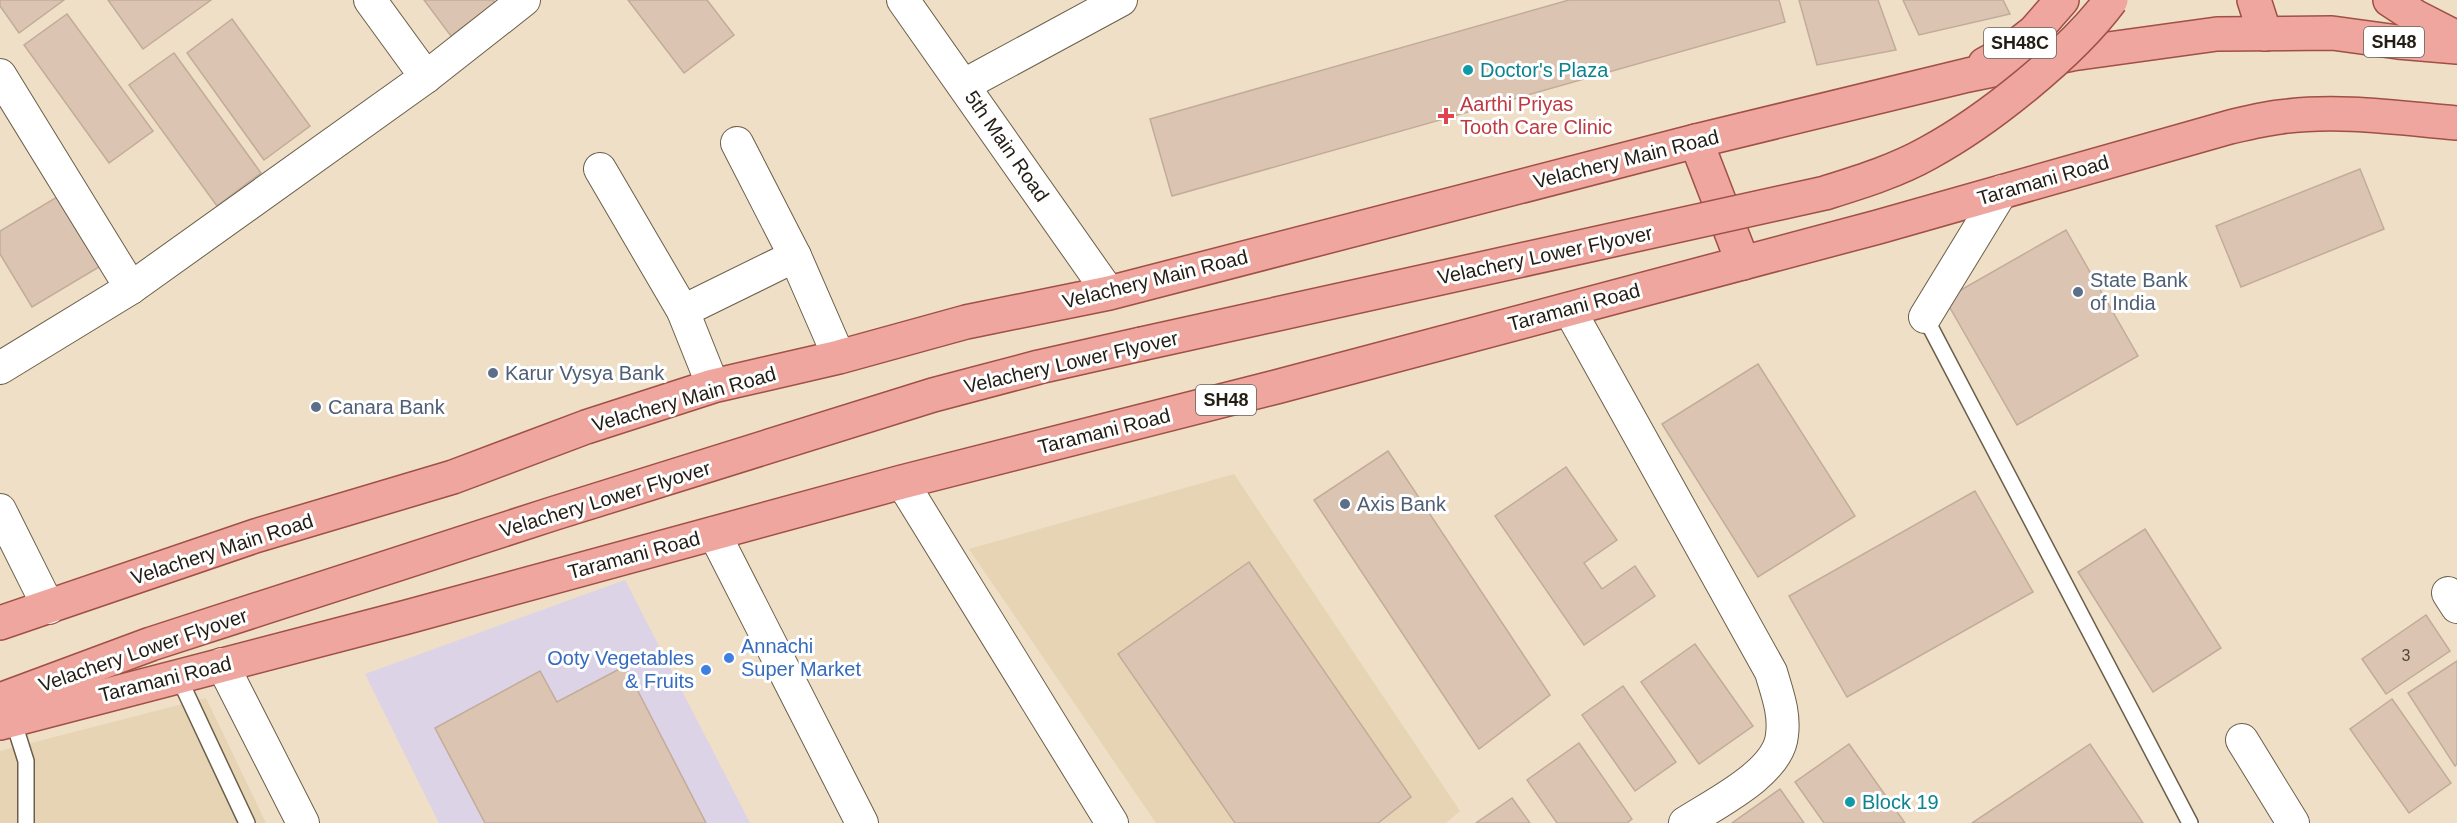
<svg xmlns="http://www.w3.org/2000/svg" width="2457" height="823" font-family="Arial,sans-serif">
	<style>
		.built { fill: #e6d4b4 }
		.education { fill: #dcd3e7 }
		.building { fill: #dcc4b2; stroke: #c2ac99; stroke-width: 1.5 }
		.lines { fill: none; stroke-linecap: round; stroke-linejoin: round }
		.service-casing { stroke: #6b5f49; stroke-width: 18 }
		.minor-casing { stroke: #6b5f49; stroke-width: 34 }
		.primary-casing { stroke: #a05044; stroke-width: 36 }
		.service { stroke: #fff; stroke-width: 15 }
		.minor { stroke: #fff; stroke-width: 32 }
		.primary { stroke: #eea69e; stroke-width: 33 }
		.primary-bridge-casing { stroke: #a05044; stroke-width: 36; stroke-linecap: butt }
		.primary-bridge { stroke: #eea69e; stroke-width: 33 }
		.culture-dot { fill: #0f9aa8; stroke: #fff; stroke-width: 2 }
		.health-dot { fill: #e0444e; stroke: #fff; stroke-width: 2 }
		.service-dot { fill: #5c6f8a; stroke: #fff; stroke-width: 2 }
		.shop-dot { fill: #3f7fe0; stroke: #fff; stroke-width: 2 }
		.labels { text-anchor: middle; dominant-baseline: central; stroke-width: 6; stroke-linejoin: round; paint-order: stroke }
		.number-label { font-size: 16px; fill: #51473c }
		.shield { fill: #fff; stroke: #65615a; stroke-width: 1.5 }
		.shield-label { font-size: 18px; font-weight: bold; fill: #231d14 }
		.culture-label { font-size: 20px; fill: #0d838f; stroke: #fff; text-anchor: start }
		.health-label { font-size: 20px; fill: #be3a42; stroke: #fff; text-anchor: start }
		.street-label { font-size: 20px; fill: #231d14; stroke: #fff }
		.service-label { font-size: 20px; fill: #4e5e75; stroke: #fff; text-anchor: start }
		.shop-label { font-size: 20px; fill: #366cbe; stroke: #fff; text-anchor: start }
	</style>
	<rect width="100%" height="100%" fill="#eedfc6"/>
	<g class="built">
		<polygon points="1234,474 1460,811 1446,823 1156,823 969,549"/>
		<polygon points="206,698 266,823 0,823 0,751"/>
	</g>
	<polygon class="education" points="625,580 750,823 439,823 365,674"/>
	<g class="building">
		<polygon points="0,0 64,0 19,33 0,6"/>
		<polygon points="108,0 211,0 143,49"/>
		<polygon points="424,0 493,0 495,3 451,36"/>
		<polygon points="628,0 707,0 734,35 684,73"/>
		<polygon points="1569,0 1779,0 1785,22 1172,196 1150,119"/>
		<polygon points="1799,0 1878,0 1896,50 1817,65"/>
		<polygon points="1903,0 2003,0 2010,14 1919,35"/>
		<polygon points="67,14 153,131 109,163 24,45"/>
		<polygon points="232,19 310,126 264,160 187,53"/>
		<polygon points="174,53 261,173 217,206 129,85"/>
		<polygon points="2360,169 2384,229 2241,287 2216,226"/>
		<polygon points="62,194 104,264 32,307 0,254 0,231"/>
		<polygon points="2066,230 2138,356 2017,425 1945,299"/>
		<polygon points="1758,364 1855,516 1758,577 1662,424"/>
		<polygon points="1388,451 1550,695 1479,749 1314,500"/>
		<polygon points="1566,467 1617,540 1584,563 1602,589 1635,566 1655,596 1584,645 1495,516"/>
		<polygon points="1975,491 2033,592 1847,697 1789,596"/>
		<polygon points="2145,529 2221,648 2153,692 2078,572"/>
		<polygon points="1249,562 1411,797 1378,823 1235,823 1118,654"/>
		<polygon points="2426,615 2450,651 2386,694 2362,659"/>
		<polygon points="1695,644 1753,726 1699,764 1641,682"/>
		<polygon points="2457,661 2457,764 2455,766 2408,693"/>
		<polygon points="625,666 706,823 485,823 435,728 540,671 557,702"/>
		<polygon points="1623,686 1676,762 1635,791 1582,715"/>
		<polygon points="2392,699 2451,783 2409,813 2350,729"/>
		<polygon points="1579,743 1632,819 1627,823 1557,823 1527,780"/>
		<polygon points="1849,744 1905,823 1824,823 1795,782"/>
		<polygon points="2090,744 2143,823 1972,823"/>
		<polygon points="1780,789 1804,823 1732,823"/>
		<polygon points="1512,798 1530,823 1476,823"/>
	</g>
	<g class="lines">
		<g class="service-casing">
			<g id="service">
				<polyline points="1925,317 2190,823"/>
				<polyline points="178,676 247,823"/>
				<polyline points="13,720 26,761 26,823"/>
			</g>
		</g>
		<g class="minor-casing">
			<g id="minor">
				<polyline points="370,0 426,77"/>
				<polyline points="903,0 1109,293"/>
				<polyline points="0,75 131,288"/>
				<polyline points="964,85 1121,0"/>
				<polyline points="737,143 795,256 839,357"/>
				<polyline points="600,169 683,311 713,386"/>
				<path d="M1569,309L1771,672C1777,693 1785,713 1782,735C1779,773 1714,804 1685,823"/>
				<polyline points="683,311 795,256"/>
				<polyline points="1925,317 2002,191"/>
				<polyline points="0,368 131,288 426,77 524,0"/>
				<polyline points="902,482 1112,823"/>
				<polyline points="0,510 49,608"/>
				<polyline points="714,533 862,823"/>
				<polyline points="2448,593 2457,607"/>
				<polyline points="222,664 303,823"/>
				<polyline points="2242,740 2293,823"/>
			</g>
		</g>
		<g class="primary-casing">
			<g id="primary">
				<polyline points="2254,0 2265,34"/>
				<polyline points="2390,0 2416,17 2457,38"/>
				<polyline points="1985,64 2011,50 2034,32 2062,0"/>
				<polyline points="1696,141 1743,263"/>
				<polyline points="0,623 255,536 453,477 586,427 713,386 839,357 966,322 1109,293 1696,141 1968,75 2072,54 2217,34 2332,33 2398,42 2457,47"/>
				<polyline points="0,700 151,644 552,514 933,395 1039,367 1141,344"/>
				<path d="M0,723L407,617L902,482L1276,387L1878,227L2230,127C2247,123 2263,119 2280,117C2338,109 2399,118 2457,123"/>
			</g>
		</g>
		<use href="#service" class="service"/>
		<use href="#minor" class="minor"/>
		<use href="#primary" class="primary"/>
		<g class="primary-bridge-casing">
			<path id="primary-bridge" d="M1141,344L1825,193C1860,182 1896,171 1928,153C1987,121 2071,54 2111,0"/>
		</g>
		<use href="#primary-bridge" class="primary-bridge"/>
	</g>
	<g class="culture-dot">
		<circle cx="1468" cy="70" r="6"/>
		<circle cx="1850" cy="802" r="6"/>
	</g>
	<path class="health-dot" d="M1443 107h6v6h6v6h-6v6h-6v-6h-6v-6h6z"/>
	<g class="service-dot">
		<circle cx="2078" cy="292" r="6"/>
		<circle cx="493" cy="373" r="6"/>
		<circle cx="316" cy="407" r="6"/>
		<circle cx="1345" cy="504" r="6"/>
	</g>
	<g class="shop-dot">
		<circle cx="729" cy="658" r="6"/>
		<circle cx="706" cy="670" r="6"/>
	</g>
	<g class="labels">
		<g class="number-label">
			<text x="2406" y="655">3</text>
		</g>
		<g class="shield">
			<rect x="2364" y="27" width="60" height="30" rx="4.5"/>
			<rect x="1984" y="28" width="72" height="30" rx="4.5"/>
			<rect x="1196" y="385" width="60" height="30" rx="4.5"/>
		</g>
		<g class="shield-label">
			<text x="2394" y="42">SH48</text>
			<text x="2020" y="43">SH48C</text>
			<text x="1226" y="400">SH48</text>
		</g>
		<g class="culture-label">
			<text x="1480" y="70">Doctor's Plaza</text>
			<text x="1862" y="802">Block 19</text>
		</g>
		<g class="health-label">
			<text x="1460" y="104">Aarthi Priyas<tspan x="1460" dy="23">Tooth Care Clinic</tspan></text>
		</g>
		<g class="street-label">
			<text transform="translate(1007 146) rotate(55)">5th Main Road</text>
			<text transform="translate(1626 159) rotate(-14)">Velachery Main Road</text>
			<text transform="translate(2043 180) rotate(-16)">Taramani Road</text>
			<text transform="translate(1545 255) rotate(-12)">Velachery Lower Flyover</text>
			<text transform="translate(1155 279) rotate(-14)">Velachery Main Road</text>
			<text transform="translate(1574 307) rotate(-15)">Taramani Road</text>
			<text transform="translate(1071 362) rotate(-13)">Velachery Lower Flyover</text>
			<text transform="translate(684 399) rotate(-16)">Velachery Main Road</text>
			<text transform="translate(1104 431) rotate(-14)">Taramani Road</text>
			<text transform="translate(605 499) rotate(-17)">Velachery Lower Flyover</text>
			<text transform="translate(222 549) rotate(-18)">Velachery Main Road</text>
			<text transform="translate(634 555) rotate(-15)">Taramani Road</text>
			<text transform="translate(143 650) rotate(-19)">Velachery Lower Flyover</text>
			<text transform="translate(165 679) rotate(-14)">Taramani Road</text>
		</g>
		<g class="service-label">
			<text x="2090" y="280">State Bank<tspan x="2090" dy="23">of India</tspan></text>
			<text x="505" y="373">Karur Vysya Bank</text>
			<text x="328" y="407">Canara Bank</text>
			<text x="1357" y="504">Axis Bank</text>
		</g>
		<g class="shop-label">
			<text x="741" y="646">Annachi<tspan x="741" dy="23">Super Market</tspan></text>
			<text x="694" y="658" text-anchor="end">Ooty Vegetables<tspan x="694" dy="23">&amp; Fruits</tspan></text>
		</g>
	</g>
</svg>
